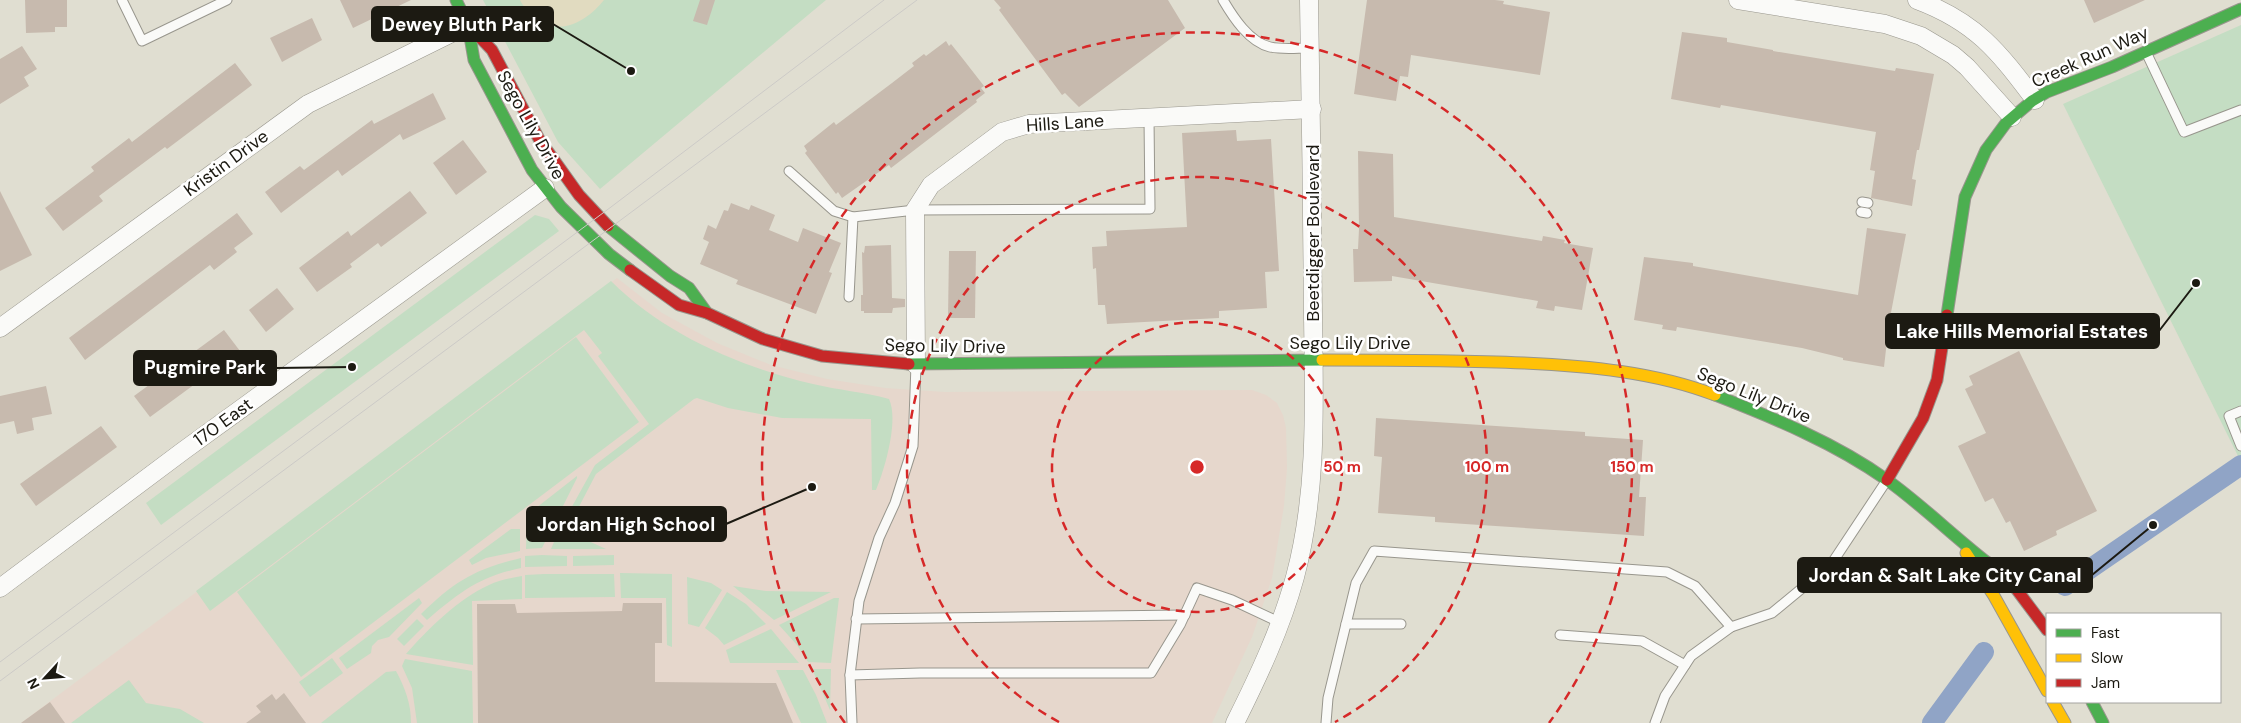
<svg xmlns="http://www.w3.org/2000/svg" width="2241" height="723" font-family="'DM Sans',sans-serif">
	<style>
		.education { fill: #e6d7cc }
		.green { fill: #c4ddc3 }
		.sand { fill: #e1dbc0 }
		.lines { fill: none; stroke-linecap: round; stroke-linejoin: round }
		.canal { stroke: #90a4c6; stroke-width: 20 }
		.building { fill: #c7baae }
		.lane-casing { stroke: #98968d; stroke-width: 11 }
		.street-casing { stroke: #98968d; stroke-width: 19 }
		.fast-casing { stroke: #98968d; stroke-width: 13 }
		.slow-casing { stroke: #98968d; stroke-width: 13 }
		.jam-casing { stroke: #98968d; stroke-width: 13 }
		.lane { stroke: #fafaf8; stroke-width: 9 }
		.street { stroke: #fafaf8; stroke-width: 18 }
		.fast { stroke: #4caf50; stroke-width: 11 }
		.slow { stroke: #ffc107; stroke-width: 11 }
		.jam { stroke: #c62828; stroke-width: 11 }
		.tram { stroke: #cccac7; stroke-width: 1 }
		.ring { fill: none; stroke: #d62828; stroke-width: 2.5; stroke-dasharray: 9 6 }
		.labels { text-anchor: middle; dominant-baseline: central; stroke-width: 5; stroke-linejoin: round; paint-order: stroke }
		.street-label { font-size: 18px; fill: #1c1a12; stroke: #fff }
		.centre { fill: #d62828; stroke: #fff; stroke-width: 2.5 }
		.ring-label { font-size: 15px; text-anchor: middle; font-weight: bold; fill: #d62828; stroke: #fff; stroke-width: 5; stroke-linejoin: round; paint-order: stroke }
		.leader { fill: none; stroke: #1c1a12; stroke-width: 2 }
		.callout-dot { fill: #1c1a12; stroke: #fff; stroke-width: 2 }
		.callout { fill: #1c1a12; stroke: #1c1a12; stroke-width: 2 }
		.callout-label { font-size: 19px; text-anchor: middle; font-weight: bold; fill: #fff }
	</style>
	<rect width="100%" height="100%" fill="#e0ded1"/>
	<polygon class="education" points="617,278 662,313 717,343 771,365 827,379 885,388 945,392 1252,390 1266,395 1277,403 1283,415 1286,428 1287,468 1284,506 1272,578 1252,637 1212,723 21,723"/>
	<g class="green">
		<polygon points="483,0 826,0 600,189 558,142"/>
		<polygon points="2241,25 2241,462 2063,104"/>
		<polygon points="535,215 549,219 559,231 161,525 146,503"/>
		<path d="M611,281C665,335 741,367 813,384C838,390 864,392 889,399C899,420 885,469 876,490H872L871,419L782,418L728,408L697,398L694,399L596,474L570,524L564,521L595,465L649,424L598,356L602,353L584,330L210,611L196,591Z"/>
		<polygon points="576,337 639,422 301,677 237,592"/>
		<polygon points="577,476 577,478 542,548 526,549 527,515"/>
		<polygon points="560,528 606,549 551,549"/>
		<polygon points="511,529 520,529 520,551 486,558 472,565 469,560"/>
		<polygon points="542,555 567,556 567,566 525,567 525,556"/>
		<polygon points="614,555 614,565 573,566 573,556"/>
		<path d="M521,558V568C478,577 459,593 427,620L421,614C455,581 475,569 521,558Z"/>
		<polygon points="620,573 672,574 672,647 667,645 666,598 621,598"/>
		<polygon points="544,574 614,574 615,597 525,598 525,575"/>
		<path d="M522,576V599L472,601L473,665L406,654C427,630 459,598 489,585C499,580 511,578 522,576Z"/>
		<polygon points="687,577 711,583 722,590 699,627 688,624"/>
		<polygon points="733,586 766,591 831,592 774,620"/>
		<polygon points="727,592 746,604 766,624 724,645 718,638 705,628"/>
		<polygon points="419,598 422,603 389,637 378,640 372,646 371,653 347,669 339,658"/>
		<polygon points="834,598 839,598 831,663 808,662 797,645 779,625"/>
		<polygon points="417,619 424,626 404,646 397,639"/>
		<polygon points="771,629 799,663 730,663 726,650"/>
		<polygon points="332,658 343,673 310,697 299,682"/>
		<polygon points="405,659 472,671 473,723 417,723 412,688 402,666"/>
		<polygon points="812,669 831,669 830,710"/>
		<polygon points="776,670 803,670 816,695 827,723 801,723"/>
		<path d="M396,671C405,688 411,703 411,723H321L386,672Z"/>
		<polygon points="129,680 146,703 180,709 204,723 71,723"/>
	</g>
	<path class="sand" d="M520,0H604C593,14 573,30 553,26C548,25 541,19 536,16C530,12 523,7 520,0Z"/>
	<g class="lines">
		<g class="canal">
			<polyline points="2065,586 2241,465"/>
			<polyline points="1932,723 1984,652"/>
		</g>
	</g>
	<g class="building">
		<polygon points="25,0 67,0 67,27 55,27 55,32 26,33"/>
		<polygon points="340,0 411,0 353,28"/>
		<polygon points="700,0 715,0 707,25 693,21"/>
		<polygon points="994,0 1168,0 1185,28 1079,107 1065,93 1062,95 999,10 1001,8"/>
		<polygon points="1367,0 1495,0 1504,1 1503,4 1550,12 1540,75 1411,55 1408,77 1400,76 1396,101 1354,94"/>
		<polygon points="2084,0 2145,0 2094,23"/>
		<polygon points="312,18 322,40 282,62 270,38"/>
		<polygon points="1682,32 1727,38 1727,42 1773,50 1773,51 1895,71 1896,68 1934,74 1919,150 1917,150 1912,179 1916,180 1912,206 1871,198 1875,171 1870,170 1876,132 1721,105 1720,108 1671,99"/>
		<polygon points="946,41 949,46 951,44 963,59 984,86 981,88 985,93 976,100 977,102 891,168 889,165 842,198 838,192 836,194 805,153 807,151 804,146 834,122 836,125 892,83 914,66 912,63 924,54 926,56"/>
		<polygon points="22,46 37,69 24,77 29,86 0,104 0,59"/>
		<polygon points="235,63 252,85 167,149 165,147 99,196 103,201 63,231 45,208 94,171 91,167 129,138 132,142"/>
		<polygon points="433,93 446,119 403,140 400,134 342,176 338,170 281,213 265,192 300,166 304,170 372,120 374,124"/>
		<polygon points="1236,130 1237,141 1271,139 1279,271 1265,272 1267,308 1219,311 1219,318 1107,324 1105,305 1098,305 1096,268 1093,269 1092,247 1107,246 1106,231 1187,227 1182,133"/>
		<polygon points="463,140 487,172 456,195 433,163"/>
		<polygon points="1358,151 1393,154 1394,217 1542,241 1543,236 1565,240 1564,243 1593,248 1582,310 1555,306 1554,311 1536,308 1538,301 1392,276 1392,281 1354,282 1353,249 1358,249 1359,229"/>
		<polygon points="0,191 32,255 0,271"/>
		<polygon points="410,191 427,213 381,247 378,243 350,264 352,267 317,292 299,268 348,231 351,236"/>
		<polygon points="731,203 749,210 751,205 775,215 769,230 798,242 803,228 841,243 829,272 832,273 816,314 736,284 738,280 700,264 709,242 703,239 708,225 716,229 724,210 728,211"/>
		<polygon points="237,213 253,234 234,248 237,252 214,270 210,265 85,360 69,338"/>
		<polygon points="1867,228 1906,234 1889,323 1884,367 1843,360 1843,358 1802,348 1677,327 1676,331 1662,329 1663,325 1634,320 1644,257 1693,263 1693,266 1858,295"/>
		<polygon points="891,245 892,298 905,299 905,307 893,308 892,313 864,313 864,311 861,311 861,295 863,295 862,252 864,253 865,246"/>
		<polygon points="949,251 976,251 975,318 948,318"/>
		<polygon points="277,288 294,309 266,332 249,310"/>
		<polygon points="224,330 240,351 150,417 134,396"/>
		<polygon points="2019,351 2097,511 2056,531 2057,535 2024,551 2010,521 2006,523 1993,498 1985,502 1958,446 1986,433 1965,389 1973,385 1969,376"/>
		<polygon points="46,386 52,414 32,418 34,430 17,434 14,421 0,424 0,396"/>
		<polygon points="1376,418 1585,432 1585,436 1643,440 1639,497 1646,497 1644,536 1435,522 1435,517 1378,513 1382,457 1374,456"/>
		<polygon points="101,426 117,447 36,506 20,484"/>
		<polygon points="623,603 662,603 662,643 655,643 655,682 776,683 793,723 478,723 477,604 515,604 517,613 622,611"/>
		<polygon points="284,693 306,723 246,723 261,712 256,706 272,694 276,700"/>
		<polygon points="50,702 65,723 21,723"/>
	</g>
	<g class="lines">
		<g class="lane-casing">
			<g id="lane">
				<polyline points="122,0 142,41 227,0"/>
				<path d="M1223,0C1233,17 1249,42 1270,47C1283,50 1297,48 1310,48"/>
				<polyline points="2146,52 2184,132 2241,110"/>
				<polyline points="789,171 834,211 853,217 915,210 1150,209 1149,118"/>
				<polyline points="1862,202 1868,203"/>
				<polyline points="1861,212 1867,213"/>
				<polyline points="849,297 853,217"/>
				<polyline points="2241,411 2229,416 2241,446"/>
				<polyline points="856,619 1185,615"/>
				<polyline points="1346,624 1401,624"/>
				<polyline points="1560,635 1642,641 1685,665"/>
				<polyline points="850,675 920,673 1151,673 1180,625 1197,588 1232,600 1281,623"/>
				<polyline points="852,723 850,675 859,601 879,538 895,503 913,446 916,365"/>
				<polyline points="1326,723 1328,698 1356,583 1374,551 1667,572 1695,586 1731,627"/>
				<polyline points="1655,723 1665,696 1691,656 1731,627 1772,613 1812,580 1834,560 1887,480"/>
			</g>
		</g>
		<g class="street-casing">
			<g id="street">
				<polyline points="1738,0 1885,24 1921,36 1953,55 1967,67 2012,117"/>
				<path d="M1917,0C1976,22 1998,51 2035,100"/>
				<polyline points="0,328 308,104 468,25"/>
				<polyline points="916,365 915,210 931,185 1002,132 1029,124 1312,109"/>
				<polyline points="0,588 183,451 545,188"/>
				<path d="M1235,723C1259,675 1281,628 1295,577C1318,491 1314,401 1313,314C1312,209 1311,105 1309,0"/>
			</g>
		</g>
		<g class="fast-casing">
			<g id="fast">
				<polyline points="456,0 468,25 474,60 532,170 561,207 609,254 630,270"/>
				<polyline points="608,226 670,276 689,288 707,313"/>
				<polyline points="1947,315 1965,197 1986,150 2006,123 2032,101 2047,92 2112,67 2241,9"/>
				<polyline points="909,364 1322,360"/>
				<path d="M1715,395C1774,418 1835,443 1887,480C1922,505 1953,536 1988,563"/>
				<polyline points="2092,702 2103,723"/>
			</g>
		</g>
		<g class="slow-casing">
			<g id="slow">
				<path d="M1322,360C1390,360 1457,360 1524,363C1588,366 1655,372 1715,395"/>
				<polyline points="1966,553 1994,596 2047,691"/>
				<polyline points="2053,702 2065,723"/>
			</g>
		</g>
		<g class="jam-casing">
			<g id="jam">
				<polyline points="468,25 492,50 539,139 579,195 608,226"/>
				<polyline points="630,270 679,305 707,313 763,339 822,356 909,364"/>
				<polyline points="1887,480 1923,418 1937,380 1947,315"/>
				<polyline points="1988,563 2008,578 2047,630"/>
			</g>
		</g>
		<use href="#lane" class="lane"/>
		<use href="#street" class="street"/>
		<use href="#fast" class="fast"/>
		<use href="#slow" class="slow"/>
		<use href="#jam" class="jam"/>
		<g class="tram">
			<polyline points="0,662 611,207 884,0"/>
			<polyline points="0,681 917,0"/>
		</g>
	</g>
	<g class="ring">
		<circle cx="1197" cy="467" r="145"/>
		<path d="M1059 722A290 290 0 1 1 1335 722"/>
		<path d="M845 723A435 435 0 1 1 1549 723"/>
	</g>
	<g class="labels">
		<g class="street-label">
			<text transform="translate(2090 57) rotate(-24)">Creek Run Way</text>
			<text transform="translate(1065 123) rotate(-4)">Hills Lane</text>
			<text transform="translate(531 125) rotate(61)">Sego Lily Drive</text>
			<text transform="translate(226 163) rotate(-36)">Kristin Drive</text>
			<text transform="translate(1313 233) rotate(-90)">Beetdigger Boulevard</text>
			<text x="1350" y="343">Sego Lily Drive</text>
			<text transform="translate(945 346) rotate(1)">Sego Lily Drive</text>
			<text transform="translate(1754 395) rotate(22)">Sego Lily Drive</text>
			<text transform="translate(223 422) rotate(-36)">170 East</text>
		</g>
	</g>
	<circle cx="1197" cy="467" r="8" class="centre"/>
	<g class="ring-label">
		<text x="1342" y="472">50 m</text>
		<text x="1487" y="472">100 m</text>
		<text x="1632" y="472">150 m</text>
	</g>
	<path class="leader" d="M631 71L553 24M2196 283L2159 331M352 367L276 368M812 487L726 524M2153 525L2092 575"/>
	<g class="callout-dot">
		<circle cx="631" cy="71" r="5"/>
		<circle cx="2196" cy="283" r="5"/>
		<circle cx="352" cy="367" r="5"/>
		<circle cx="812" cy="487" r="5"/>
		<circle cx="2153" cy="525" r="5"/>
	</g>
	<g class="callout">
		<rect x="372" y="7" width="181" height="34" rx="5"/>
		<rect x="1886" y="314" width="273" height="34" rx="5"/>
		<rect x="134" y="351" width="142" height="34" rx="5"/>
		<rect x="527" y="507" width="199" height="34" rx="5"/>
		<rect x="1798" y="558" width="294" height="34" rx="5"/>
	</g>
	<g class="callout-label">
		<text x="462" y="31">Dewey Bluth Park</text>
		<text x="2022" y="338">Lake Hills Memorial Estates</text>
		<text x="205" y="374">Pugmire Park</text>
		<text x="626" y="531">Jordan High School</text>
		<text x="1945" y="582">Jordan &amp; Salt Lake City Canal</text>
	</g>
	<rect x="2046" y="613" width="175" height="90" fill="#ffffff" stroke="#a4a3a0"/>
	<rect x="2056" y="629" width="25" height="8" fill="#4caf50" stroke="#a4a3a0"/>
	<text x="2091" y="638" font-size="15" fill="#1c1a12">Fast</text>
	<rect x="2056" y="654" width="25" height="8" fill="#ffc107" stroke="#a4a3a0"/>
	<text x="2091" y="663" font-size="15" fill="#1c1a12">Slow</text>
	<rect x="2056" y="679" width="25" height="8" fill="#c62828" stroke="#a4a3a0"/>
	<text x="2091" y="688" font-size="15" fill="#1c1a12">Jam</text>
	<g transform="translate(45 678) rotate(244)" stroke="#ffffff" stroke-width="4" paint-order="stroke">
	<path d="M0-4L9 19L0 12L-9 19Z" fill="#1c1a12"/>
	<text y="-8" font-size="14" font-weight="bold" text-anchor="middle" fill="#1c1a12">N</text>
	</g>
</svg>
